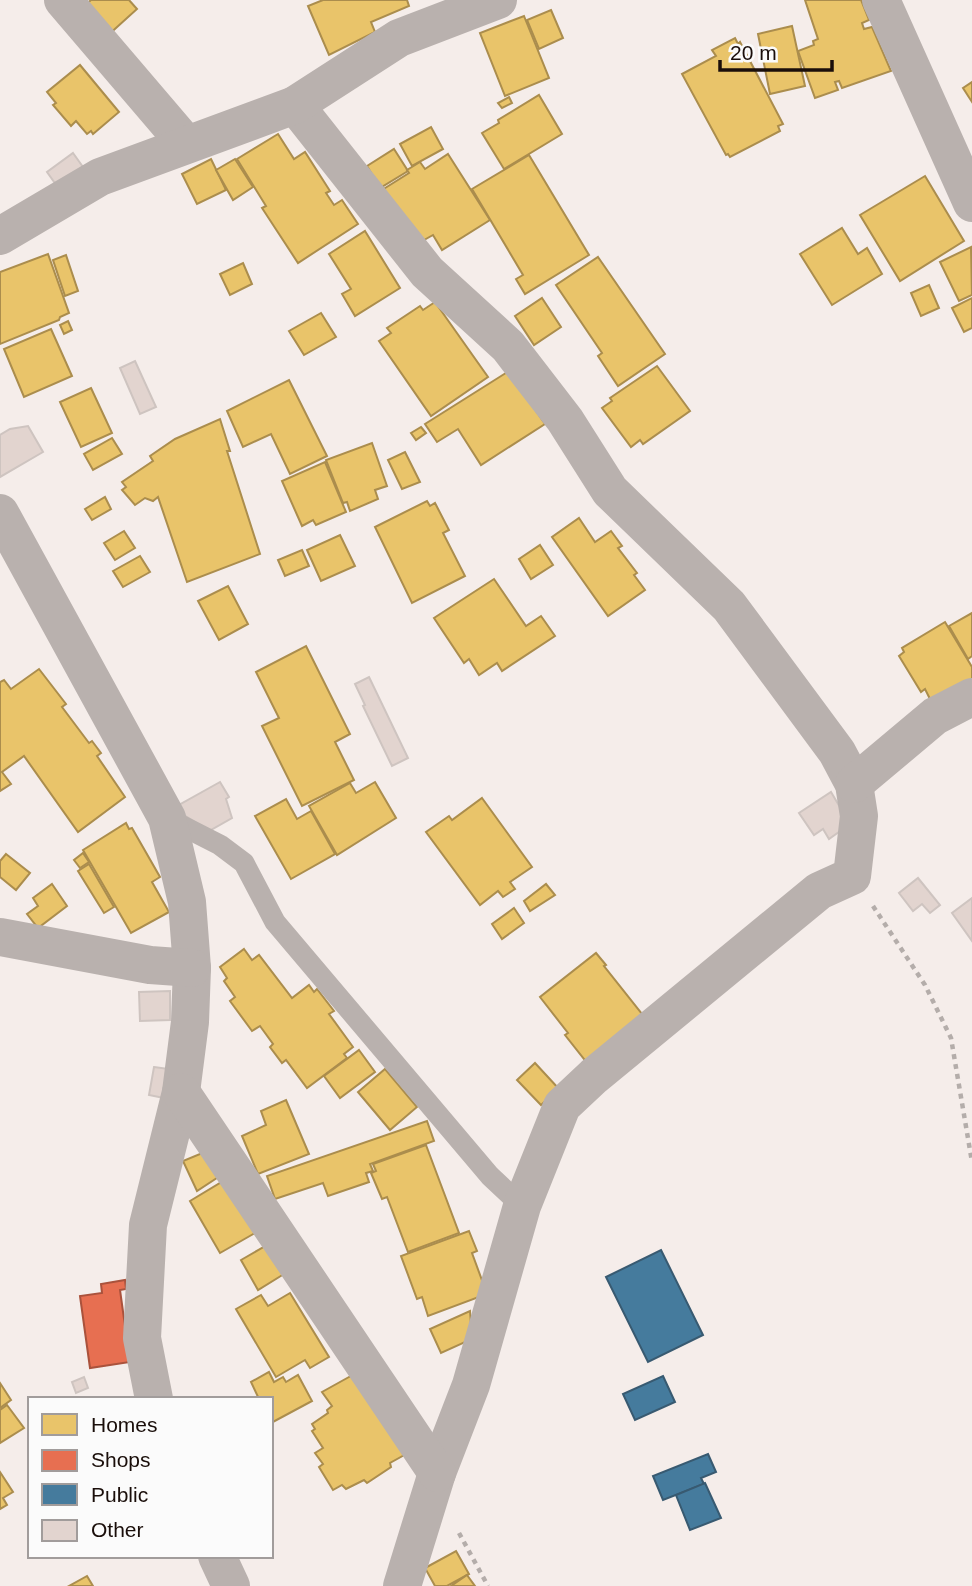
<svg xmlns="http://www.w3.org/2000/svg" width="972" height="1586" font-family="Helvetica,sans-serif">
	<style>
		.homes { fill: #e9c46a; stroke: #ab8d4d; stroke-width: 2 }
		.shops { fill: #e76f51; stroke: #aa523c; stroke-width: 2 }
		.public { fill: #457b9d; stroke: #385a71; stroke-width: 2 }
		.building { fill: #e2d4cf; stroke: #cec4c0; stroke-width: 2 }
		.lines { fill: none; stroke-linecap: round; stroke-linejoin: round }
		.path { stroke: #b4adaa; stroke-width: 4.5; stroke-dasharray: 5 5; stroke-linecap: butt }
		.service { stroke: #b9b1ae; stroke-width: 21 }
		.minor { stroke: #b9b1ae; stroke-width: 38 }
	</style>
	<rect width="100%" height="100%" fill="#f5edea"/>
	<g class="homes">
		<polygon points="91,0 129,0 137,9 106,37 81,9"/>
		<polygon points="323,0 407,0 409,6 371,22 375,32 329,55 308,6"/>
		<polygon points="805,0 861,0 869,20 862,23 864,29 872,27 891,71 842,88 839,81 835,82 838,90 815,98 798,51 814,45 813,41 818,39"/>
		<polygon points="551,10 563,38 539,49 527,20"/>
		<polygon points="524,16 549,78 505,96 480,33"/>
		<polygon points="792,26 805,86 770,94 758,34"/>
		<polygon points="735,38 738,44 740,42 783,124 778,126 780,131 730,157 728,154 726,155 682,74 716,56 712,50"/>
		<polygon points="80,65 119,112 93,134 91,131 87,134 76,121 71,126 53,105 56,103 47,92"/>
		<polygon points="972,82 972,102 963,88"/>
		<polygon points="539,95 562,134 504,169 482,133 499,123 498,120"/>
		<polygon points="509,97 512,103 502,108 498,103"/>
		<polygon points="431,127 443,149 412,166 400,144"/>
		<polygon points="278,134 294,159 305,152 330,191 326,193 334,205 342,200 358,224 298,263 262,208 266,206 237,159"/>
		<polygon points="394,149 408,171 380,188 367,166"/>
		<polygon points="448,154 490,220 442,250 433,235 417,244 382,190 409,173 407,170 420,162 425,169"/>
		<polygon points="529,155 589,255 525,294 516,279 523,275 472,189"/>
		<polygon points="211,159 226,190 197,204 182,174"/>
		<polygon points="235,159 253,187 233,200 216,170"/>
		<polygon points="925,176 964,241 900,281 860,215"/>
		<polygon points="842,228 858,254 867,248 882,274 832,305 800,254"/>
		<polygon points="365,231 400,288 355,316 342,294 351,289 329,254"/>
		<polygon points="971,247 972,295 959,301 940,262"/>
		<polygon points="48,254 69,313 60,317 59,320 0,344 0,272"/>
		<polygon points="66,255 78,291 65,296 53,260"/>
		<polygon points="598,257 665,354 618,386 598,356 602,353 556,285"/>
		<polygon points="243,263 252,284 230,295 220,274"/>
		<polygon points="929,285 939,308 921,316 911,293"/>
		<polygon points="542,298 561,327 534,345 515,316"/>
		<polygon points="972,298 972,328 964,332 952,308"/>
		<polygon points="435,302 488,377 431,416 379,341 391,333 387,328 420,306 423,310"/>
		<polygon points="321,313 336,337 304,355 289,331"/>
		<polygon points="68,321 72,330 64,334 60,325"/>
		<polygon points="51,329 72,376 24,397 4,349"/>
		<polygon points="657,366 690,411 643,444 640,440 631,447 602,408 612,401 610,398"/>
		<polygon points="509,371 545,424 481,465 458,429 437,442 425,424"/>
		<polygon points="289,380 327,456 290,474 271,434 243,447 227,411"/>
		<polygon points="91,388 112,433 81,447 60,402"/>
		<polygon points="220,419 230,451 227,451 260,554 187,582 158,497 153,501 145,498 135,505 122,490 126,487 122,482 153,461 150,456 175,439"/>
		<polygon points="421,427 426,433 416,440 411,433"/>
		<polygon points="112,438 122,454 93,470 84,454"/>
		<polygon points="372,443 387,486 375,490 378,499 350,511 347,502 343,503 326,460"/>
		<polygon points="405,452 420,482 402,489 388,460"/>
		<polygon points="325,462 346,512 316,525 313,520 302,526 282,481"/>
		<polygon points="105,497 111,509 92,520 85,509"/>
		<polygon points="427,501 430,506 435,503 449,530 443,533 465,576 412,603 375,527"/>
		<polygon points="579,518 595,542 611,531 622,546 618,548 637,573 634,575 645,590 608,616 552,537"/>
		<polygon points="124,531 135,548 115,560 104,543"/>
		<polygon points="340,535 355,566 321,581 307,550"/>
		<polygon points="540,545 553,565 531,579 519,559"/>
		<polygon points="302,550 309,566 285,576 278,560"/>
		<polygon points="140,556 150,572 123,587 113,571"/>
		<polygon points="494,579 526,626 541,616 555,636 502,671 497,663 479,675 469,659 464,663 434,618"/>
		<polygon points="228,586 248,624 219,640 198,601"/>
		<polygon points="972,613 972,656 968,659 949,626"/>
		<polygon points="945,622 972,667 972,682 933,705 925,689 921,692 899,656 904,652 902,648"/>
		<polygon points="306,646 350,734 335,742 354,780 302,806 262,726 279,718 256,672"/>
		<polygon points="39,669 66,704 62,707 89,743 92,741 101,753 97,756 125,797 78,832 24,756 2,772 11,784 0,791 0,682 4,680 11,689"/>
		<polygon points="375,782 396,818 337,855 309,806 350,783 356,793"/>
		<polygon points="482,798 532,867 510,882 515,889 503,897 498,891 480,905 426,832 449,816 452,820"/>
		<polygon points="286,799 297,819 311,811 335,854 291,879 255,816"/>
		<polygon points="126,823 129,829 132,828 160,877 152,882 169,912 131,933 83,850"/>
		<polygon points="83,853 89,862 80,868 74,860"/>
		<polygon points="6,854 30,873 16,890 0,877 0,861"/>
		<polygon points="89,864 114,907 104,913 78,871"/>
		<polygon points="52,884 67,906 38,928 27,914 38,906 33,898"/>
		<polygon points="546,884 555,895 530,911 524,901"/>
		<polygon points="514,908 524,923 502,939 492,924"/>
		<polygon points="244,949 252,960 259,955 292,998 309,985 314,992 317,989 334,1011 329,1014 353,1047 344,1054 347,1058 307,1088 286,1060 282,1063 270,1047 273,1044 260,1026 252,1031 230,1001 235,997 224,981 227,978 220,967"/>
		<polygon points="596,953 606,965 604,966 646,1019 588,1064 565,1035 568,1033 540,997"/>
		<polygon points="359,1050 375,1072 340,1098 324,1076"/>
		<polygon points="535,1063 559,1089 541,1105 517,1080"/>
		<polygon points="385,1069 417,1107 390,1130 358,1092"/>
		<polygon points="286,1100 309,1154 258,1174 242,1136 266,1125 261,1111"/>
		<polygon points="427,1121 434,1141 370,1164 373,1171 366,1173 369,1182 328,1196 323,1183 275,1199 267,1176"/>
		<polygon points="426,1145 459,1233 408,1252 387,1197 382,1199 371,1173 376,1171 373,1164"/>
		<polygon points="212,1149 226,1172 197,1191 183,1161"/>
		<polygon points="225,1180 255,1233 220,1253 190,1201"/>
		<polygon points="469,1231 477,1251 472,1253 487,1294 428,1316 422,1297 417,1299 401,1256"/>
		<polygon points="267,1245 284,1274 258,1290 241,1260"/>
		<polygon points="290,1293 329,1357 310,1368 305,1360 276,1377 236,1309 261,1295 268,1306"/>
		<polygon points="470,1311 472,1339 441,1353 430,1329"/>
		<polygon points="269,1372 274,1382 283,1377 286,1382 298,1375 312,1401 271,1423 271,1399 259,1399 251,1382"/>
		<polygon points="358,1372 408,1453 390,1463 391,1467 367,1483 364,1480 346,1489 342,1485 333,1490 319,1467 323,1464 315,1453 323,1448 312,1431 315,1429 312,1424 328,1413 327,1410 332,1406 322,1392"/>
		<polygon points="0,1383 11,1400 0,1408"/>
		<polygon points="7,1405 24,1428 0,1443 0,1410"/>
		<polygon points="0,1472 13,1492 3,1498 7,1505 0,1509"/>
		<polygon points="456,1551 469,1574 447,1586 435,1586 425,1568"/>
		<polygon points="467,1575 475,1586 451,1586"/>
		<polygon points="87,1576 93,1586 69,1586"/>
	</g>
	<polygon class="shops" points="125,1280 126,1289 120,1290 130,1362 90,1368 80,1296 102,1293 101,1284"/>
	<g class="public">
		<polygon points="661,1250 703,1335 648,1362 606,1277"/>
		<polygon points="663,1376 675,1402 635,1420 623,1394"/>
		<polygon points="708,1454 716,1472 701,1478 704,1484 663,1500 653,1476"/>
		<polygon points="705,1483 721,1518 690,1530 676,1495"/>
	</g>
	<g class="building">
		<polygon points="73,153 88,174 62,193 47,172"/>
		<polygon points="135,361 156,407 140,414 120,368"/>
		<polygon points="28,426 43,452 0,477 0,435 10,429"/>
		<polygon points="369,677 408,758 392,766 363,706 365,705 355,684"/>
		<polygon points="220,782 229,797 226,799 232,818 209,831 184,815 179,805"/>
		<polygon points="831,792 850,824 829,839 823,829 814,835 799,813"/>
		<polygon points="918,878 940,905 930,913 922,904 913,911 899,893"/>
		<polygon points="972,898 972,941 952,913"/>
		<polygon points="170,991 170,1020 140,1021 139,992"/>
		<polygon points="154,1067 169,1069 164,1098 149,1095"/>
		<polygon points="84,1377 88,1388 76,1393 72,1382"/>
	</g>
	<g class="lines">
		<g class="path">
			<polyline points="873,906 925,985 951,1038 972,1162"/>
			<polyline points="459,1533 488,1586"/>
		</g>
		<polyline class="service" points="167,818 220,845 244,863 275,922 490,1176 522,1206"/>
		<g class="minor">
			<polyline points="63,0 186,144"/>
			<polyline points="881,0 972,203"/>
			<polyline points="295,105 427,272 508,346 565,420 610,491 729,606 837,752 854,784 859,816 852,876 819,891 594,1076 562,1106 522,1206 471,1385 437,1473 402,1586"/>
			<polyline points="0,236 100,177 295,105 399,38 498,0"/>
			<polyline points="0,513 167,818 187,902 192,968 190,1022 181,1092 148,1225 142,1338 154,1399"/>
			<polyline points="854,784 935,716 972,697"/>
			<polyline points="0,937 150,965 192,968"/>
			<polyline points="181,1092 437,1473"/>
			<polyline points="217,1556 231,1586"/>
		</g>
	</g>
	<rect x="28" y="1397" width="245" height="161" fill="#fbfbfb" stroke="#a19c9b" stroke-width="2"/>
	<rect x="42" y="1414" width="35" height="21" fill="#e9c46a" stroke="#a19c9b" stroke-width="2"/>
	<text x="91" y="1432" font-size="21" fill="#1a0e0a">Homes</text>
	<rect x="42" y="1450" width="35" height="21" fill="#e76f51" stroke="#a19c9b" stroke-width="2"/>
	<text x="91" y="1467" font-size="21" fill="#1a0e0a">Shops</text>
	<rect x="42" y="1484" width="35" height="21" fill="#457b9d" stroke="#a19c9b" stroke-width="2"/>
	<text x="91" y="1502" font-size="21" fill="#1a0e0a">Public</text>
	<rect x="42" y="1520" width="35" height="21" fill="#e2d4cf" stroke="#a19c9b" stroke-width="2"/>
	<text x="91" y="1537" font-size="21" fill="#1a0e0a">Other</text>
	<path d="M720 60v10h112v-10" fill="none" stroke="#1a0e0a" stroke-width="3.5"/>
	<text x="730" y="60" font-size="21" fill="#1a0e0a" stroke="#fbfbfb" stroke-width="5" paint-order="stroke">20 m</text>
</svg>
